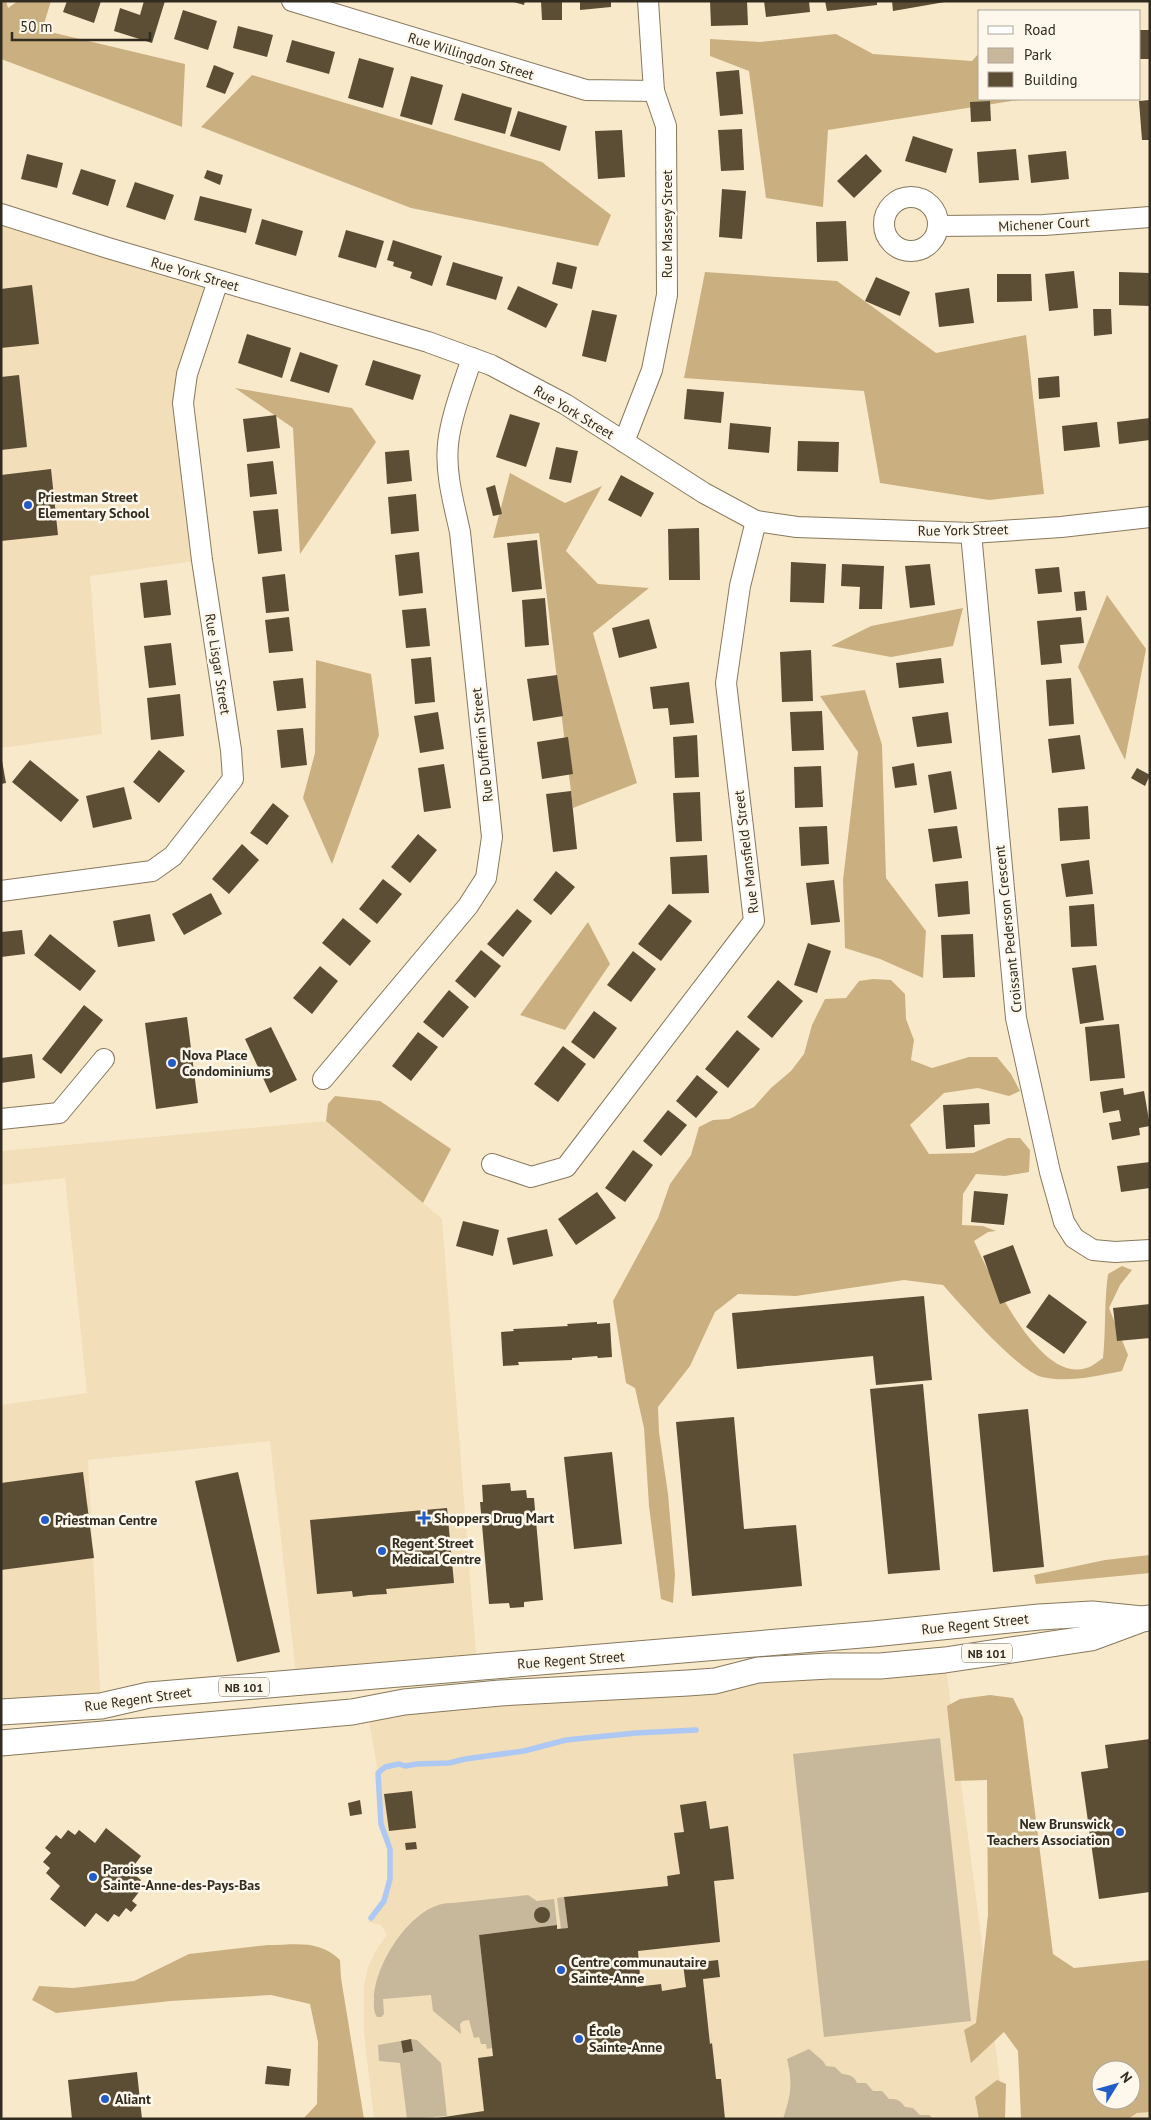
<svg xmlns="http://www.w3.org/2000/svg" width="1151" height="2120" font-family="'PT Sans',sans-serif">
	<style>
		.built { fill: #f2deb9 }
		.green { fill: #c7b79b }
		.forest { fill: #cab081; fill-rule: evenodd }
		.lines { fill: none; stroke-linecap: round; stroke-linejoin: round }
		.stream { stroke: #aec8f4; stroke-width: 5.5 }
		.building { fill: #5c4e34 }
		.minor-casing { stroke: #87785d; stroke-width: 22 }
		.major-casing { stroke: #87785d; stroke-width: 27 }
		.minor { stroke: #fff; stroke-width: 20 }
		.major { stroke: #fff; stroke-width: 25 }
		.poi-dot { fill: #225cc9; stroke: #fef7eb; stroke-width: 2 }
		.labels { text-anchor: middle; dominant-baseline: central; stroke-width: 5; stroke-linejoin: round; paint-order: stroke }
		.shield { fill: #fef7eb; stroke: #6f695d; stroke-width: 1 }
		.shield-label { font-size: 12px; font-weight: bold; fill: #322c20 }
		.street-label { font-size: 14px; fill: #322c20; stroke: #fef7eb }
		.poi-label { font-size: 14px; font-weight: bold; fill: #322c20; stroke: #fef7eb; text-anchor: start }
	</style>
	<rect width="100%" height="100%" fill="#f9e9cb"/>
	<g class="built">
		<polygon points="1,214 218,281 187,374 202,560 90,576 102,734 1,748"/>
		<polygon points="326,1121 442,1219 477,1667 297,1683 270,1441 88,1460 101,1706 1,1707 1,1405 87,1393 65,1178 1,1185 1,1151"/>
		<polygon points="945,1660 1005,2119 374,2119 364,2034 364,1985 368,1967 376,1950 387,1935 381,1925 368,1922 384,1900 390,1879 390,1849 381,1824 378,1773 367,1709"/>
		<polygon points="1150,2112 1150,2119 1128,2119 1137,2113"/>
	</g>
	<g class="green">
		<polygon points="940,1738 971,2021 824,2037 793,1754"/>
		<path d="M528,1895L537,1901L554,1899L557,1925L479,1935L492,2048L487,2049L486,2044H481L479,2037L474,2038L469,2020L463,2021L460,2024L461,2034L433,2011L431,1995L383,1999L384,2014L381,2017H377C373,2011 374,2006 374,1999C374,1963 415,1900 453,1903Z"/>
		<polygon points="564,1897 568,1928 561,1929 557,1898"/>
		<polygon points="411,2039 417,2040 441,2063 447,2116 407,2119 400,2063 379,2061 378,2045 401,2041 403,2053 412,2051"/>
		<path d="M809,2049L823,2061L826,2066L835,2067L842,2074C850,2075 853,2075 857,2083H866L873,2091H882L889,2099C898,2099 900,2100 905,2107L913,2108L920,2115H929L934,2119H783C791,2095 793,2084 787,2059Z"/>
	</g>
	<g class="forest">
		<polygon points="1,1 6,1 8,8 18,1 51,1 42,30 185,64 182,127 1,59"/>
		<polygon points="836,34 873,54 972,61 980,52 980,99 1025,99 828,130 823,207 766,198 749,71 710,56 710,39 760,42"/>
		<polygon points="252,75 542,162 611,215 598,246 411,208 201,127"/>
		<polygon points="705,272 837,281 936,353 1026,335 1044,494 989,500 880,483 864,391 684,378"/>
		<polygon points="235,388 352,408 376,442 300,554 293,428"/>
		<polygon points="510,473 565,503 602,486 566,551 598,584 649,588 593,633 637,783 573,808 539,533 493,538"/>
		<polygon points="1107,595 1146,649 1125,760 1078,667"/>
		<polygon points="963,608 953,646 891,657 831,646 871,626"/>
		<polygon points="316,660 371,674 379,735 332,864 303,798 315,753"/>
		<polygon points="865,690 882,745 886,878 926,931 923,978 880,959 845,948 843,880 858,752 820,696"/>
		<polygon points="588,922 610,964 565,1030 520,1015"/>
		<path d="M873,979L891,980L905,994L906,1019L914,1040L911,1060L932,1068L969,1057H997L1011,1074L1020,1091L1009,1096L978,1088L944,1093L910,1125L929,1154L973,1153L1008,1138H1020L1030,1150L1029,1172L1005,1176L976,1174L963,1194L962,1225L983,1226L996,1231L988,1232L974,1241C989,1273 1039,1384 1086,1368C1092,1367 1098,1361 1103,1358C1106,1330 1104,1302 1108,1274L1122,1266L1132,1270L1120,1285L1109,1308L1128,1355L1122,1371C1096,1376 1068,1383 1042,1377C1018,1371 961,1305 943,1285L904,1280L796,1296L738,1294L715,1312L690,1366L658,1407L659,1432L668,1494L675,1575L673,1603L661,1599L649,1506L644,1428L635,1388L626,1383L613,1301L658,1218L670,1184L691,1155L699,1127L713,1120L729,1119L754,1107L771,1088L791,1071L804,1054L812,1025L825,999L846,998L859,981Z"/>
		<polygon points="335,1096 380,1101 451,1149 423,1203 326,1121 328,1104"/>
		<polygon points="1150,1555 1150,1573 1036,1584 1034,1575 1105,1560"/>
		<path d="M990,1695L1013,1698L1023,1718L1053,1954L1074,1968L1150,1960V2112L1137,2113L1128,2119H1021L1018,2051L1004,2032L971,2063L964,2030L976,2023L988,1915L987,1780L955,1781L947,1706L960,1699ZM1101,2070H1131V2100H1101Z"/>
		<path d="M268,1945C295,1945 319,1939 340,1960L341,1978L364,2119H303L317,2104L318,2042L310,2004L271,1995L171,2001L56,2013L32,2000L39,1986L73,1988L134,1981L189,1954Z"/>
		<polygon points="997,2080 1006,2084 1005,2119 979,2119 975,2097"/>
	</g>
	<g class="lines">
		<polyline class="stream" points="371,1918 384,1901 390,1879 390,1849 381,1824 378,1773 385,1767 399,1764 405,1766 417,1764 449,1763 465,1759 524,1751 566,1740 636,1733 696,1730"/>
	</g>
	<g class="building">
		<polygon points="67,1 101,1 94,23 63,12"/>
		<polygon points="144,1 165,1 152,43 114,31 120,8 140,15"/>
		<polygon points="510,1 525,1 524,5"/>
		<polygon points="541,1 562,1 562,20 542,20"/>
		<polygon points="580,1 611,1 611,7 580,10"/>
		<polygon points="710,1 747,1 748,25 711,26"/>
		<polygon points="764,1 809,1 810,12 766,17"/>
		<polygon points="825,1 877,1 877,5 827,11"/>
		<polygon points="892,1 945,1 945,2 893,11"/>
		<polygon points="183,10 217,21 208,50 174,39"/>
		<polygon points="238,26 273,35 267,57 233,48"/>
		<rect x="1140" y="30" width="10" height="29"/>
		<polygon points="292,40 335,52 329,74 286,62"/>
		<polygon points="359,58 394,68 383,108 348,98"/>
		<polygon points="214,65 234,73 225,94 206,87"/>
		<polygon points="739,70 743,114 720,116 716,72"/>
		<polygon points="411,76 443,85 432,125 400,116"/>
		<polygon points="462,93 512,108 505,134 454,120"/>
		<polygon points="1150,100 1150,140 1142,140 1139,101"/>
		<polygon points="990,101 991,121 971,122 970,102"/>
		<polygon points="518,111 567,126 560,151 510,136"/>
		<polygon points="742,129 744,170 721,171 718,130"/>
		<polygon points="622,130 625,177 598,179 595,131"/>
		<polygon points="913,136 953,149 946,173 905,161"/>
		<polygon points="1016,149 1019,180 979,183 977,152"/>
		<polygon points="1066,151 1069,179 1031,183 1028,155"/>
		<polygon points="27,154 63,163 57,188 21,179"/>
		<polygon points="866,154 882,171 854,198 837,181"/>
		<polygon points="81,169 116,180 108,206 72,194"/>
		<polygon points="207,170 223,175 220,185 204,178"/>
		<polygon points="135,182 174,195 165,220 126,207"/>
		<polygon points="722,189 746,191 742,239 719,237"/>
		<polygon points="200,196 252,209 246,233 194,220"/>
		<polygon points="262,219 303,231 296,256 255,244"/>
		<polygon points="846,221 848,261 817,262 816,222"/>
		<polygon points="346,230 384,241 376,268 338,257"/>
		<polygon points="393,240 442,256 432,286 410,278 412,272 393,266 394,262 387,260"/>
		<polygon points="453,262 503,277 496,300 446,285"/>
		<polygon points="557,262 577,267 572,289 552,284"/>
		<polygon points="1074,271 1078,308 1049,311 1045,274"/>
		<polygon points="1119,272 1150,273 1150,306 1119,305"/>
		<polygon points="997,274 1031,274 1032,301 997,302"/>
		<polygon points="876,277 910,292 900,316 865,301"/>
		<polygon points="32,285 39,344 1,348 1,289"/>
		<polygon points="518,286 558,304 546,328 507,309"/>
		<polygon points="969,288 974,323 939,327 935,293"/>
		<polygon points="1093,309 1111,309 1112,334 1094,336"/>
		<polygon points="592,310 617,315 606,362 582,356"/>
		<polygon points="247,334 291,348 282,378 238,363"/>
		<polygon points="300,352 338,365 329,393 290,381"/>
		<polygon points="373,360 421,375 413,400 365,385"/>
		<polygon points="19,375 27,447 1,450 1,377"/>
		<polygon points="1059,376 1060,397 1039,399 1038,378"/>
		<polygon points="687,389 724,392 721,423 684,419"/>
		<polygon points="510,414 540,423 526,467 496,457"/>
		<polygon points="276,415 280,448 247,452 243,419"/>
		<polygon points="1150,418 1150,440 1119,444 1117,422"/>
		<polygon points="1097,422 1100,447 1064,451 1062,426"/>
		<polygon points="730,423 771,427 769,453 728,449"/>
		<polygon points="798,441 839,442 838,472 797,471"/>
		<polygon points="556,447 578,451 571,483 549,479"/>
		<polygon points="409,450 412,481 387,484 385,452"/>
		<polygon points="273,461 277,494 250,497 247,464"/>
		<polygon points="51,469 58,535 1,541 1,475"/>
		<polygon points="621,475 654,493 641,517 608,500"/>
		<polygon points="495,485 502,514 493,516 486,488"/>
		<polygon points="416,494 419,531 391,534 388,497"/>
		<polygon points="278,509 282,551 258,554 253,511"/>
		<polygon points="699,528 700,580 669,580 668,529"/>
		<polygon points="537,540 542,589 512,592 507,543"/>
		<polygon points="419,552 423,593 399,596 395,555"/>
		<polygon points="791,562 826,564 824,603 790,602"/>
		<polygon points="842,564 884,566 882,609 859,609 860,587 841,586"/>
		<polygon points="930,564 935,605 910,608 905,566"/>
		<polygon points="1059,567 1062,592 1038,594 1035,569"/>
		<polygon points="285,574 289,611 266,613 262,577"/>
		<polygon points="167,580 171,615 144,618 140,583"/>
		<polygon points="1085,591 1087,610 1076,611 1074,592"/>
		<polygon points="545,598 549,645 525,647 522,600"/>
		<polygon points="426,608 430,646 406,648 402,610"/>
		<polygon points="289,617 293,651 269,653 265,620"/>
		<polygon points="1081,617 1084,643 1060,645 1062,663 1041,665 1037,621"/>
		<polygon points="649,619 657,648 619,658 612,628"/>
		<polygon points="171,643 176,685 149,688 144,646"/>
		<polygon points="811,650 813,701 782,702 780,652"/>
		<polygon points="431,657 435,702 415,704 411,659"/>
		<polygon points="941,658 944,683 899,688 896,663"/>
		<polygon points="557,675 563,716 533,721 527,679"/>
		<polygon points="303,678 306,708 277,711 273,681"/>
		<polygon points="1071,678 1074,724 1049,726 1046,680"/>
		<polygon points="689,682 694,723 670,725 668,708 653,709 650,687"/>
		<polygon points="180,694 184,736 151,740 147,698"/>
		<polygon points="822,711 824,750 792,751 790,712"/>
		<polygon points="438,712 444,749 420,753 414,716"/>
		<polygon points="948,712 952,743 917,747 912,717"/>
		<polygon points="303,728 307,765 281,768 277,730"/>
		<polygon points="697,735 699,777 675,778 673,737"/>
		<polygon points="1080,735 1085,769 1052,773 1048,739"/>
		<polygon points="568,737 573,774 542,779 537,742"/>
		<polygon points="159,750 185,771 159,803 133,782"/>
		<polygon points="1,755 6,783 1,784"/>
		<polygon points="30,760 79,800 61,822 12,782"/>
		<polygon points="914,763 917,785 895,788 892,767"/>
		<polygon points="444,764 451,808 424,812 418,768"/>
		<polygon points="821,766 823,807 795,808 794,767"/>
		<polygon points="1137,768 1150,775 1145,786 1131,778"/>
		<polygon points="951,771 957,809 934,813 928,775"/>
		<polygon points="124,787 132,819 93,828 86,796"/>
		<polygon points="571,791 577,849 553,852 546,794"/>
		<polygon points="700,792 702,841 676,842 673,793"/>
		<polygon points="273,803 289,816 267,845 250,833"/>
		<polygon points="1088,806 1090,839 1060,841 1058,808"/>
		<polygon points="827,826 829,864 801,866 799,827"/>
		<polygon points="957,826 962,858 933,862 928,829"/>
		<polygon points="418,834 437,850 410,883 391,867"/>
		<polygon points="242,844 259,860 229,894 212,879"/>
		<polygon points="707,855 709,893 672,894 670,857"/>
		<polygon points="1089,860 1093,894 1066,897 1061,864"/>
		<polygon points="556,871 575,887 551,915 533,900"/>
		<polygon points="383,879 402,894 377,924 359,909"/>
		<polygon points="834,880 840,922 811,925 806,883"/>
		<polygon points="968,881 970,914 938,917 935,884"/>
		<polygon points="211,893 222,914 184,935 172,914"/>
		<polygon points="669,904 692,921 661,961 638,944"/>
		<polygon points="1094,904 1097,946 1071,947 1069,906"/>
		<polygon points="517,909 532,921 503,957 487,944"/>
		<polygon points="150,914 155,941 118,947 113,921"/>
		<polygon points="343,918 371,941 350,966 322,943"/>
		<polygon points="22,930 25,954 1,957 1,932"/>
		<polygon points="50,934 96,971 80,991 34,955"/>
		<polygon points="973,934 975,977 943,978 941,935"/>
		<polygon points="808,943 831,951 817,993 794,985"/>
		<polygon points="481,950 501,966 475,998 455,981"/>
		<polygon points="633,951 656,969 631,1002 607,985"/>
		<polygon points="1096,965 1104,1020 1080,1024 1072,968"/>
		<polygon points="320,966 338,981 312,1014 293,998"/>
		<polygon points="778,980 803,1001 772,1038 747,1017"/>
		<polygon points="449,990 469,1007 443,1038 423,1022"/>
		<polygon points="84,1005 103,1020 61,1074 42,1059"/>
		<polygon points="594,1011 617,1028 594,1059 571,1042"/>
		<polygon points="187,1017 198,1103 156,1109 145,1023"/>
		<polygon points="1119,1024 1125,1078 1090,1081 1085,1027"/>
		<polygon points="271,1027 297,1080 270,1093 245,1039"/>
		<polygon points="737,1030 760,1049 728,1088 705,1069"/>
		<polygon points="418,1032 438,1047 411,1081 392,1066"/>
		<polygon points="563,1046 586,1064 558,1102 534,1084"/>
		<polygon points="32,1054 35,1078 1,1083 1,1058"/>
		<polygon points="697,1075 718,1092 696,1118 676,1101"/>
		<polygon points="1123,1088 1124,1095 1144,1091 1150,1126 1139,1128 1140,1135 1112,1140 1109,1123 1121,1121 1119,1110 1103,1113 1100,1092"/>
		<polygon points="989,1103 990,1124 974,1125 975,1147 946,1149 943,1105"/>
		<polygon points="668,1110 687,1125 661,1156 643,1141"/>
		<polygon points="633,1150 653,1165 625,1202 605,1188"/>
		<polygon points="1150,1162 1150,1188 1121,1192 1117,1166"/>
		<polygon points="974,1191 1008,1194 1004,1225 971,1222"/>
		<polygon points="597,1192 616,1218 576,1245 558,1219"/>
		<polygon points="463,1221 499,1230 493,1256 456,1246"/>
		<polygon points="547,1229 553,1256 513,1265 507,1238"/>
		<polygon points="1013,1245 1031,1293 1000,1304 983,1256"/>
		<polygon points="1049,1294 1087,1322 1064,1354 1026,1327"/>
		<polygon points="924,1296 932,1380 876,1385 873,1356 737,1369 732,1313"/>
		<polygon points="1150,1304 1150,1338 1117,1341 1113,1308"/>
		<polygon points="597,1322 597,1324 610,1323 612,1357 598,1358 597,1356 572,1358 572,1360 518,1362 519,1365 503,1366 501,1332 514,1331 513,1329 568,1326 567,1324"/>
		<polygon points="923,1384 940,1570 888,1574 870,1389"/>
		<polygon points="1028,1409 1044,1567 993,1572 978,1414"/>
		<polygon points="734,1417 744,1529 796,1525 802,1586 692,1596 676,1422"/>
		<polygon points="612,1452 622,1544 574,1549 564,1457"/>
		<polygon points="83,1472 94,1558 1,1570 1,1483"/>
		<polygon points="238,1472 280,1652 237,1662 195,1481"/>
		<polygon points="510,1483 511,1491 526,1490 527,1498 534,1498 543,1600 524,1602 524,1607 510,1608 509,1603 489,1604 480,1502 483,1502 482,1485"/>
		<polygon points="447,1508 454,1583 386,1589 387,1594 369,1595 353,1597 352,1591 317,1594 310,1520"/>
		<polygon points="1150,1739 1150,1892 1099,1899 1081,1772 1108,1768 1105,1745"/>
		<polygon points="412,1791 416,1828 389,1831 384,1794"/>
		<polygon points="360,1800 362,1814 350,1816 348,1803"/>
		<polygon points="706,1801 710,1829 728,1826 734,1879 714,1881 720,1942 638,1951 640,1976 635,1977 636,1987 661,1984 662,1991 686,1987 683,1964 718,1960 720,1977 703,1979 710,2044 712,2043 716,2079 721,2079 725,2119 431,2119 484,2111 478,2058 493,2056 479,1935 557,1925 557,1929 568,1928 564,1897 668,1886 667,1876 680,1874 674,1833 684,1832 680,1805"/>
		<polygon points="106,1828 141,1856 130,1871 141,1880 134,1888 139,1892 132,1901 137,1905 131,1912 126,1908 119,1917 114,1914 108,1922 96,1913 85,1927 50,1899 60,1886 46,1873 50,1868 43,1862 51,1853 45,1848 56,1835 61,1839 68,1830 75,1835 79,1830 95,1843"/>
		<polygon points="416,1842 417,1849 406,1850 405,1843"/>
		<circle cx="542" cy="1915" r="8"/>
		<polygon points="411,2039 413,2051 403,2053 401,2041"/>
		<polygon points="267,2066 291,2069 289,2086 265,2084"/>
		<polygon points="137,2072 142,2119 72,2119 68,2080"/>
	</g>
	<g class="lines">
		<g class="minor-casing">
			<g id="minor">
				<polyline points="292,1 586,90 654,91"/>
				<circle cx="911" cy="224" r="27"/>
				<polyline points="1,214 108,248 428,342 491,365 565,404 704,493 756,521 797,527 971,533 1061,527 1150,517"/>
				<polyline points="938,226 1044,225 1150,217"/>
				<polyline points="624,442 652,370 667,295 666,126 654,91 648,1"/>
				<polyline points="971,533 1016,1018 1050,1172 1064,1222 1074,1238 1093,1250 1115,1252 1150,1250"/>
				<polyline points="1,891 152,871 173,856 233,779 231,750 202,560 183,403 187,374 218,281"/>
				<path d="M323,1079L468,906L486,878L492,837L460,532C454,504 445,474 448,444C451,416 463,386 472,358"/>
				<polyline points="1,1119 59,1113 104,1059"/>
				<polyline points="492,1164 531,1177 566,1167 754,921 726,683 740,586 756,521"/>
			</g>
		</g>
		<g class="major-casing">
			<g id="major">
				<polyline points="1,1712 101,1706 149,1695 873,1634 1039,1617 1092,1614 1142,1619 1150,1618"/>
				<polyline points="1,1743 352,1712 404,1702 500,1693 688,1683 715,1681 758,1670 829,1666 880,1666 945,1660 1091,1638 1137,1621"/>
			</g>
		</g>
		<use href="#minor" class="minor"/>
		<use href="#major" class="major"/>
	</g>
	<g class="poi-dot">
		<circle cx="28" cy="505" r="5"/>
		<circle cx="172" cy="1063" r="5"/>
		<path d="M421.5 1510.5h5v5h5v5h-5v5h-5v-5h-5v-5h5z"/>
		<circle cx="45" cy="1520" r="5"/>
		<circle cx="382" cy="1551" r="5"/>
		<circle cx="1120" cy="1832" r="5"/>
		<circle cx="93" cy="1877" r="5"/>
		<circle cx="561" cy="1970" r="5"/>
		<circle cx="579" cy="2039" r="5"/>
		<circle cx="105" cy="2099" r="5"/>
	</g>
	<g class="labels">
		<g class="shield">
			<rect x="962" y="1643.5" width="50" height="19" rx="4"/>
			<rect x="219" y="1677.5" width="50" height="19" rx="4"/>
		</g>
		<g class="shield-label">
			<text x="987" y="1653">NB 101</text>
			<text x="244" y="1687">NB 101</text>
		</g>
		<g class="street-label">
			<text transform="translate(471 56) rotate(17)">Rue Willingdon Street</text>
			<text transform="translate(667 224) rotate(-90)">Rue Massey Street</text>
			<text transform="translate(1044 224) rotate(-3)">Michener Court</text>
			<text transform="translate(195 274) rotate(16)">Rue York Street</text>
			<text transform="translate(574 412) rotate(31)">Rue York Street</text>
			<text transform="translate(963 530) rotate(-1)">Rue York Street</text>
			<text transform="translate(218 664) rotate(81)">Rue Lisgar Street</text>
			<text transform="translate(482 745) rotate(-96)">Rue Dufferin Street</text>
			<text transform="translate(746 852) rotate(-97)">Rue Mansfield Street</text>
			<text transform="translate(1008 929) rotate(-96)">Croissant Pederson Crescent</text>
			<text transform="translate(975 1624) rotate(-6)">Rue Regent Street</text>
			<text transform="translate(571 1660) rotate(-4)">Rue Regent Street</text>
			<text transform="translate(138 1699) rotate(-8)">Rue Regent Street</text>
		</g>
		<g class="poi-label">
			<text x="38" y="497">Priestman Street<tspan x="38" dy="16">Elementary School</tspan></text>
			<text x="182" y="1055">Nova Place<tspan x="182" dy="16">Condominiums</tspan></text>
			<text x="434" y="1518">Shoppers Drug Mart</text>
			<text x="55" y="1520">Priestman Centre</text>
			<text x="392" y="1543">Regent Street<tspan x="392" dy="16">Medical Centre</tspan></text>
			<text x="1110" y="1824" text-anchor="end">New Brunswick<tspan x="1110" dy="16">Teachers Association</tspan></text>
			<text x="103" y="1869">Paroisse<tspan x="103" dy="16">Sainte-Anne-des-Pays-Bas</tspan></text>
			<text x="571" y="1962">Centre communautaire<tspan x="571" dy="16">Sainte-Anne</tspan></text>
			<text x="589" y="2031">École<tspan x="589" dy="16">Sainte-Anne</tspan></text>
			<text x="115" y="2099">Aliant</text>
		</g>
	</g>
	<rect width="1151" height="2120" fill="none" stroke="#322c20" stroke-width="5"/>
	<rect x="978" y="10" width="162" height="90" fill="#fef7eb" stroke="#aca69a"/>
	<rect x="988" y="26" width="25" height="8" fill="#ffffff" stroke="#aca69a"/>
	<text x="1024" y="35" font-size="15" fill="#322c20">Road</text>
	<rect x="988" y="48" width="25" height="15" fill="#c7b79b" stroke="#aca69a"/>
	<text x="1024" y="60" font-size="15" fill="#322c20">Park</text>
	<rect x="988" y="72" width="25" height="15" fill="#5c4e34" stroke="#aca69a"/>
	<text x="1024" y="85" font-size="15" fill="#322c20">Building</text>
	<g transform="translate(1116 2085) rotate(53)"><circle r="24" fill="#fef7eb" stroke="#aca69a"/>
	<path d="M0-4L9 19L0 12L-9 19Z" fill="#225cc9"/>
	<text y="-8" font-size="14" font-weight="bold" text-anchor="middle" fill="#322c20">N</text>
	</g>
	<path d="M12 32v8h138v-8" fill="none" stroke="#322c20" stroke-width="2.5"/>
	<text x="20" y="32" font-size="15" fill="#322c20" stroke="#fef7eb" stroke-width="4" paint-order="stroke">50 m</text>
</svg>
